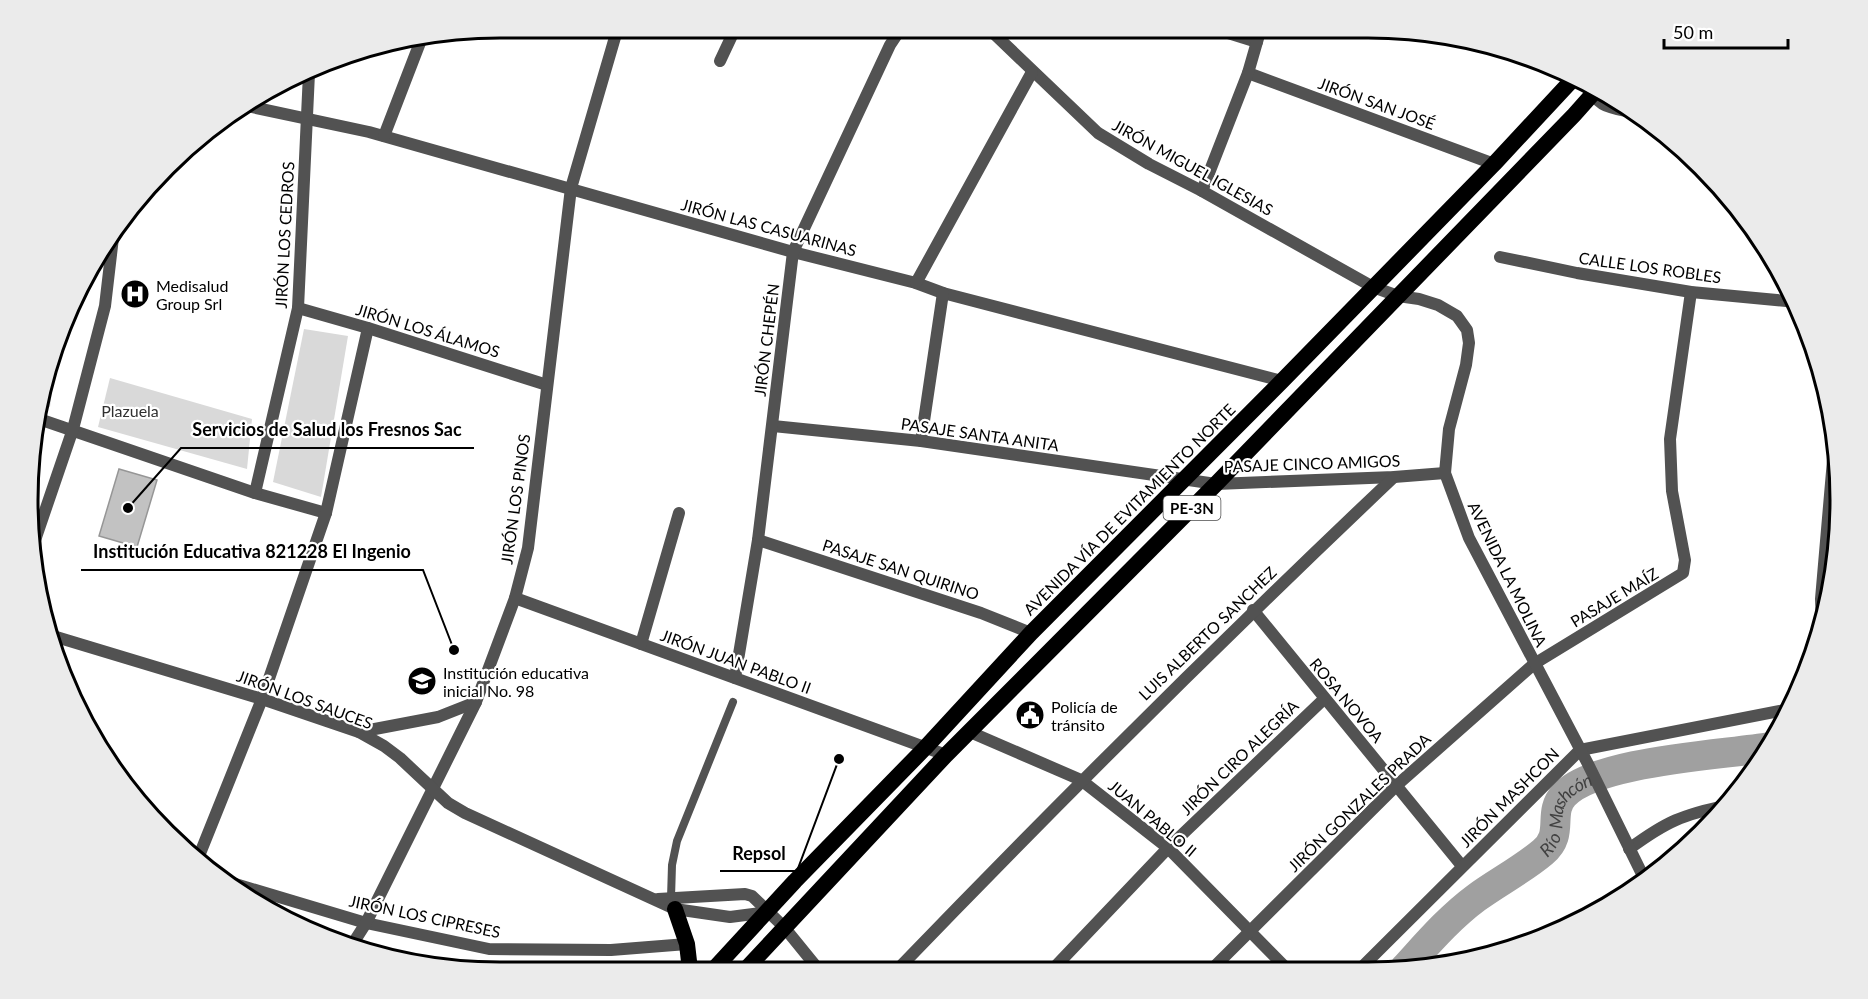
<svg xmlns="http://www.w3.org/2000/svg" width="1868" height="999" font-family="Lato,sans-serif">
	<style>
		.green { fill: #d9d9d9 }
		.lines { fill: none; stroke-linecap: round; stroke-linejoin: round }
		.river { stroke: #a0a0a0; stroke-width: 30 }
		.building { fill: #c2c2c2; stroke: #969696; stroke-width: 1.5 }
		.service { stroke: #525252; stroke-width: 8 }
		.minor { stroke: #525252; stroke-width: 12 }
		.tertiary { stroke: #525252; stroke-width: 12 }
		.trunk { stroke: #000; stroke-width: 16 }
		.labels { text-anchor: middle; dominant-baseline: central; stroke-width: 4.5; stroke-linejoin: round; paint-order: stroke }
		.shield { fill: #fff; stroke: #4c4c4c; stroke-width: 1.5 }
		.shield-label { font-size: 15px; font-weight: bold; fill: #000 }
		.street-label { font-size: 16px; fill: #000; stroke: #fff }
		.poi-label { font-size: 16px; fill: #000; stroke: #fff; text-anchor: start }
		.park-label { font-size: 16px; fill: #303030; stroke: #fff }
		.water-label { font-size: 18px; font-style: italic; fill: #414141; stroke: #fff }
		.rim { fill: none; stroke: #000; stroke-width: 3 }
		.leader { fill: none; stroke: #000; stroke-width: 2 }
		.callout-dot { fill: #000; stroke: #fff; stroke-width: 2 }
		.callout-label { font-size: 18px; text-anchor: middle; font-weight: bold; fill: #000; stroke: #fff; stroke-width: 4.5; stroke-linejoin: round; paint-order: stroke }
	</style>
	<rect width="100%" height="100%" fill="#fff"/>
	<g class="green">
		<polygon points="304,329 348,336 321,497 273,482"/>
		<polygon points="49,364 55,366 50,407 40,404 43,378"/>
		<polygon points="110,378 252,419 247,469 98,427"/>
	</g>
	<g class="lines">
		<path class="river" id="s1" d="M1405,968C1427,944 1449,918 1476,898C1498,882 1523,869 1543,852C1565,834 1547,813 1564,795C1595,761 1722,755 1770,747"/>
	</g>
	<polygon class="building" points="119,469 157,480 137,547 99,536"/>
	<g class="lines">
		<polyline class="service" points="671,898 672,865 677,841 733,702"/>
		<g class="minor">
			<polyline points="988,28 1098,133 1149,164 1202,191 1373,287"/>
			<polyline points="1212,28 1257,42"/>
			<polyline points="720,61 736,27"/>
			<polyline points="1248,73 1494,164"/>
			<path d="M1585,82C1600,110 1608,107 1637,113"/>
			<polyline points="247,106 369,132 793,252 916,283 943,293 1282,381"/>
			<polyline points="384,136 421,40"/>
			<polyline points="1202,191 1248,73 1261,28"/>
			<polyline points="1500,257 1577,273 1691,292 1797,302"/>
			<polyline points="916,283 1032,72"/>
			<polyline points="298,308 368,328 547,385"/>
			<polyline points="39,419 255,493 326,513"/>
			<polyline points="773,426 921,441 1216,484 1394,477 1445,473"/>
			<polyline points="921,441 943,293"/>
			<polyline points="255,493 298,308 309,73"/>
			<polyline points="758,540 981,613 1031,633"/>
			<polyline points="515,598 946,755"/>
			<polyline points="1253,610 1462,866"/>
			<polyline points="1822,624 1821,599 1835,437"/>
			<polyline points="641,644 679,513"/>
			<polyline points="735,678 758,540 793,252 890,45 902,27"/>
			<polyline points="359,732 438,717 476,702"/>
			<polyline points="970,732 1081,780 1168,848 1286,968"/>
			<path d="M1629,849C1667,821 1682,815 1728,805"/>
			<polyline points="199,856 262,699 326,513 368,328"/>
			<polyline points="232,883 366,923 489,949 611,950 687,944"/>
			<polyline points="784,927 819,970"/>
			<polyline points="352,945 366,923 476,702 515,598 528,548 571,188 618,27"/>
			<polyline points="1361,968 1580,750 1790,709"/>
			<polyline points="1053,969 1168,848 1324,699"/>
			<polyline points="1212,969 1397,785 1534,664 1683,573 1685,560 1672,491 1670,439 1691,292"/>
			<path d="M897,970C1059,802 1224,638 1394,477"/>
		</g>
		<g class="tertiary">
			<polyline points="1373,287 1398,296 1419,299 1438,305 1457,316 1467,330 1469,343 1466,365 1449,429 1445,473 1469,538 1588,764 1645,880"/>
			<polyline points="32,549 73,429 105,306 114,229"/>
			<polyline points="53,636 262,699 359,732 384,746 400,758 448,803 465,813 675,909 730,917 769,912"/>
			<polyline points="658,899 745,894 752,896 784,927"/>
		</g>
		<g class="trunk">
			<polyline points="675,909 687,944 690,970"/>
			<polyline points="713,970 795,881 925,748 1031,633 1282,381 1494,164 1574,78"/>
			<polyline points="745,970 946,755 1216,484 1574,115 1598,88"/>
		</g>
	</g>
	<defs>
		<g id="hospital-disc" transform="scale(1.5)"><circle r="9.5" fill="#000" stroke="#fff"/><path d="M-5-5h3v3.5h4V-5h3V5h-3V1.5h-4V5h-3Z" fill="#fff"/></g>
		<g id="school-disc" transform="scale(1.5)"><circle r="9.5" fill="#000" stroke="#fff"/><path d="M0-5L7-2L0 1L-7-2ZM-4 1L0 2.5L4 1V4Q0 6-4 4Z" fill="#fff"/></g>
		<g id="civic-disc" transform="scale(1.5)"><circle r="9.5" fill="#000" stroke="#fff"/><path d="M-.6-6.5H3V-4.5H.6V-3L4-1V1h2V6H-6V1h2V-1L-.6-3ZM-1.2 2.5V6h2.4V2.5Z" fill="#fff"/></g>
	</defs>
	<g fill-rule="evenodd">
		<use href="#hospital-disc" x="135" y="294"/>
		<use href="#school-disc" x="422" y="681"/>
		<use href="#civic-disc" x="1030" y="715"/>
	</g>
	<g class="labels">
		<rect class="shield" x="1163.5" y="496" width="57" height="24" rx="4.5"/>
		<g class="shield-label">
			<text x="1192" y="508">PE-3N</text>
		</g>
		<g class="street-label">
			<text transform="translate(1377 103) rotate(20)">JIRÓN SAN JOSÉ</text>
			<text transform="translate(1193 167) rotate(29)">JIRÓN MIGUEL IGLESIAS</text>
			<text transform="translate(769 227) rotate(15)">JIRÓN LAS CASUARINAS</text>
			<text transform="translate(284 235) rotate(-87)">JIRÓN LOS CEDROS</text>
			<text transform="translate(1650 267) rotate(8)">CALLE LOS ROBLES</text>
			<text transform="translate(428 330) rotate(17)">JIRÓN LOS ÁLAMOS</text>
			<text transform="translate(766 340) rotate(-83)">JIRÓN CHEPÉN</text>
			<text transform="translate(980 434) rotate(8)">PASAJE SANTA ANITA</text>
			<text transform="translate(1312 463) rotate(-2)">PASAJE CINCO AMIGOS</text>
			<text transform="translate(515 499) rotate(-82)">JIRÓN LOS PINOS</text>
			<text transform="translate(1129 509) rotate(-45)">AVENIDA VÍA DE EVITAMIENTO NORTE</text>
			<text transform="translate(901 569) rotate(18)">PASAJE SAN QUIRINO</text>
			<text transform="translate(1508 574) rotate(64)">AVENIDA LA MOLINA</text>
			<text transform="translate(1614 597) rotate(-31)">PASAJE MAÍZ</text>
			<text transform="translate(1207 633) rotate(-44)">LUIS ALBERTO SANCHEZ</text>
			<text transform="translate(736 661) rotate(20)">JIRÓN JUAN PABLO II</text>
			<text transform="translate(305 699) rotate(20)">JIRÓN LOS SAUCES</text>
			<text transform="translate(1347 700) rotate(50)">ROSA NOVOA</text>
			<text transform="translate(1239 757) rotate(-44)">JIRÓN CIRO ALEGRÍA</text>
			<text transform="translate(1509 797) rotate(-45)">JIRÓN MASHCON</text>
			<text transform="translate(1359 802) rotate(-44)">JIRÓN GONZALES PRADA</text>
			<text transform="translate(1153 818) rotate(40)">JUAN PABLO II</text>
			<text transform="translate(425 916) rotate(12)">JIRÓN LOS CIPRESES</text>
		</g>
		<g class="poi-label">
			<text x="156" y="285">Medisalud<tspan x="156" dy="18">Group Srl</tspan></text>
			<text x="443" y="672">Institución educativa<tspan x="443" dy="18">inicial No. 98</tspan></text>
			<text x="1051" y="706">Policía de<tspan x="1051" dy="18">tránsito</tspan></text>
		</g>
		<g class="park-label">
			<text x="130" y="410">Plazuela</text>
		</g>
		<g class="water-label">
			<text stroke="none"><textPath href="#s1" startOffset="228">Río Mashcón</textPath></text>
		</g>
	</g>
	<path d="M0 0H1868V999H0ZM500 38H1368A462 462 0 0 1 1830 500V500A462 462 0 0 1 1368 962H500A462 462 0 0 1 38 500V500A462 462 0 0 1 500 38Z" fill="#ebebeb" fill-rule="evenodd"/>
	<path class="rim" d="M500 38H1368A462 462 0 0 1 1830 500V500A462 462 0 0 1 1368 962H500A462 462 0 0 1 38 500V500A462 462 0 0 1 500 38Z"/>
	<path class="leader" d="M128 508L181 448H474M454 650L423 570H81M839 759L797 871H720"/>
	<g class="callout-dot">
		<circle cx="128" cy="508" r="6"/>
		<circle cx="454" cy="650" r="6"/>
		<circle cx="839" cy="759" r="6"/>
	</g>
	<g class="callout-label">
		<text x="327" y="436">Servicios de Salud los Fresnos Sac</text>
		<text x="252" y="558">Institución Educativa 821228 El Ingenio</text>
		<text x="759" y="860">Repsol</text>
	</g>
	<path d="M1664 39v9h124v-9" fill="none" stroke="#000000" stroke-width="3"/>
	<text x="1673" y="39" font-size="18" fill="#000000" stroke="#ffffff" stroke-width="4.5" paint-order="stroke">50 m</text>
</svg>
